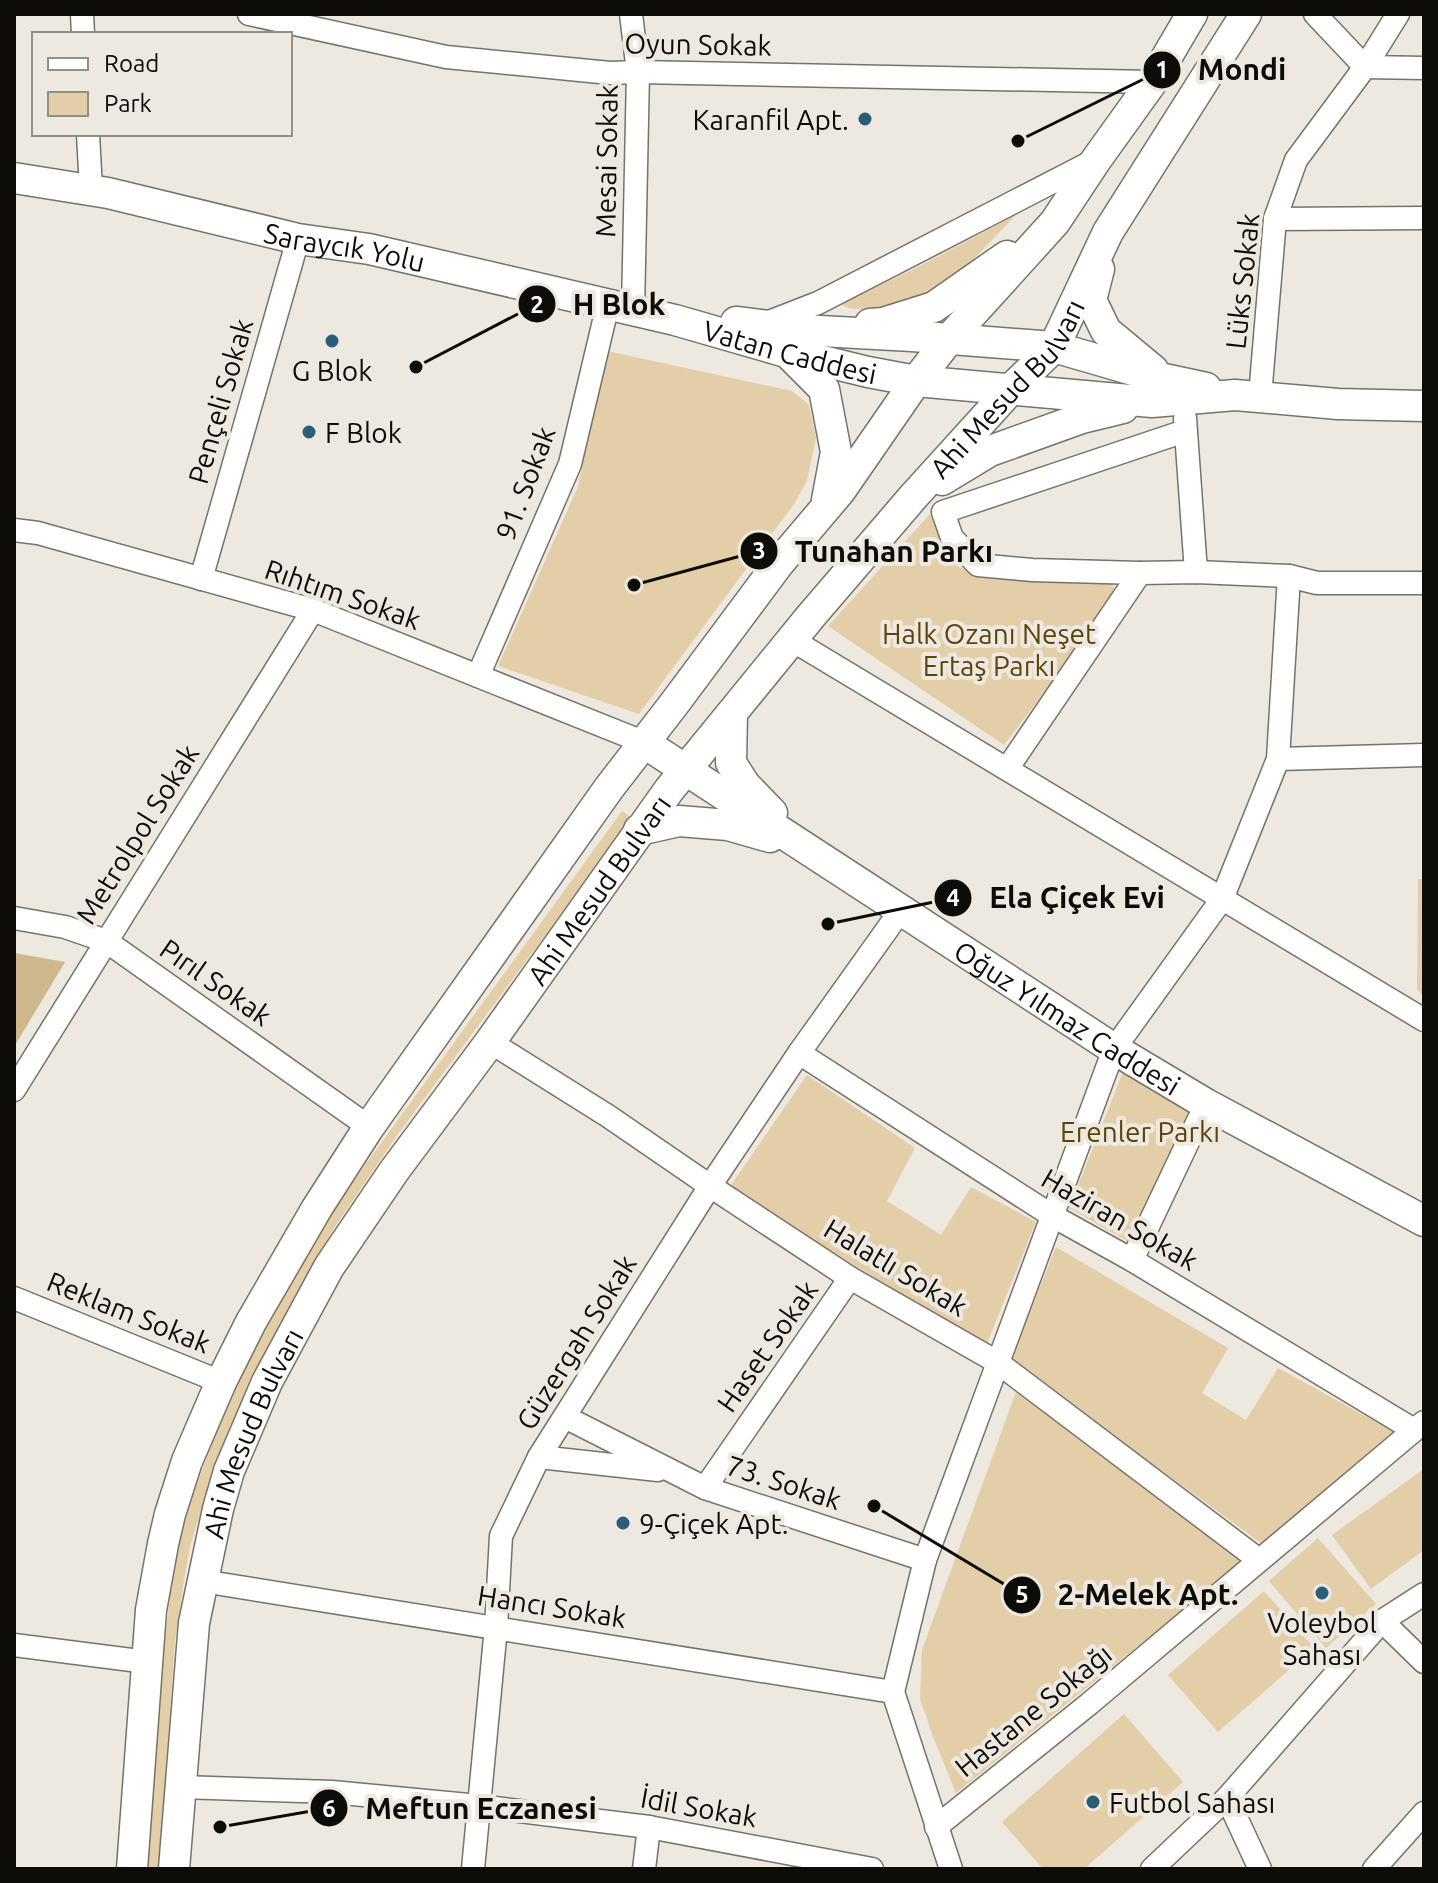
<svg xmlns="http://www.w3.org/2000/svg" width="1438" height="1883" font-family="Ubuntu,sans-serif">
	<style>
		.green { fill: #e3cea7 }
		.forest { fill: #ceb78b }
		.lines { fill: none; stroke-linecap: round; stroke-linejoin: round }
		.street-casing { stroke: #76736b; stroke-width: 25 }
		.secondary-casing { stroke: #76736b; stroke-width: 33 }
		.street { stroke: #fff; stroke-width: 22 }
		.secondary { stroke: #fff; stroke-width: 30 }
		.poi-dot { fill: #295e79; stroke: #ede8e0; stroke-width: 3 }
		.labels { text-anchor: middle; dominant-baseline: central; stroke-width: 8; stroke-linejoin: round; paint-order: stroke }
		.street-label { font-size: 28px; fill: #0d0c09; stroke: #ede8e0 }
		.poi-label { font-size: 28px; fill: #0d0c09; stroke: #ede8e0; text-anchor: start }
		.park-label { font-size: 28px; fill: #5c440d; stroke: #ede8e0 }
		.leader { fill: none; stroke: #0d0c09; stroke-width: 3 }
		.callout-dot { fill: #0d0c09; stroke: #ede8e0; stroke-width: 3 }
		.mark-label { font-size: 24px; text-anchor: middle; font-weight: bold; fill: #fff }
		.callout-label { font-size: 30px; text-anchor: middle; font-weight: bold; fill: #0d0c09; stroke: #ede8e0; stroke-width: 8; stroke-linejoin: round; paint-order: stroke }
	</style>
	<rect width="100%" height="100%" fill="#ede8e0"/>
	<g class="green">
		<polygon points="1016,215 951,283 895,308 870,310 848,308 841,304 922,265"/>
		<polygon points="607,351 792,391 809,405 816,438 807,481 794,504 639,714 498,666 578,487"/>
		<polygon points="930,514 948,561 981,578 1112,584 1116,593 1089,633 1004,745 828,626"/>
		<polygon points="622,811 632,818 398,1134 334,1228 288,1311 245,1395 211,1477 190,1547 184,1580 175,1641 159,1869 147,1869 164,1647 174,1563 187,1511 224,1411 249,1360 326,1219"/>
		<polygon points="1418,879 1424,879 1424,997 1417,989"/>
		<polygon points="1125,1067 1192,1110 1129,1242 1069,1208"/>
		<polygon points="807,1075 915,1148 887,1201 941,1235 971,1187 1036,1222 986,1346 729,1188"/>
		<polygon points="1056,1247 1228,1348 1202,1393 1246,1420 1278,1368 1398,1434 1261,1543 1010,1360"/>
		<polygon points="1016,1392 1246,1559 956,1793 934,1739 920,1699 922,1650"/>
		<polygon points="1424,1469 1424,1550 1371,1589 1332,1535"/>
		<polygon points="1318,1538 1376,1604 1326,1648 1269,1581"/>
		<polygon points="1264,1591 1314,1648 1218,1732 1168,1675"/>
		<polygon points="1124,1714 1183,1782 1084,1869 1043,1869 1002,1822"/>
	</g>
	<polygon class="forest" points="14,953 65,962 14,1047"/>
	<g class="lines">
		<g class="street-casing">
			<g id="street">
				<polyline points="82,14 83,34"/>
				<polyline points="249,14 446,57 610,73 638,72 1152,82"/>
				<polyline points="631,14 638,72 633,310"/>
				<polyline points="1315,14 1365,67 1424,68"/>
				<polyline points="88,134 91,190"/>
				<polyline points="1275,219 1424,218"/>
				<polyline points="764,324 818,303 1095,160"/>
				<polyline points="1260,396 1275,219 1296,160 1365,67 1398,14"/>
				<polyline points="1185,418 1196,572"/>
				<polyline points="1185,431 943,512 952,538 978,565 1032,570 1140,573 1196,572 1289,576 1317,583 1424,583"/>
				<polyline points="14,530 38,533 313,610 643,742"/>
				<polyline points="201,579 298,239"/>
				<polyline points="792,640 1424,1020"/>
				<polyline points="478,676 570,464 608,304"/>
				<polyline points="1278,759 1424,755"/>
				<polyline points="1007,769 1140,573"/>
				<polyline points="14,918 65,927 106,941 369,1127"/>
				<polyline points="490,1042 608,1116 710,1186 850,1278 997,1362 1259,1560"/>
				<polyline points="799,1053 1051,1215 1132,1260 1414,1430"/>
				<polyline points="14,1090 313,610"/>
				<polyline points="1132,1260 1206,1104"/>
				<polyline points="14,1298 221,1382"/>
				<polyline points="565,1417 705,1488 925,1560"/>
				<polyline points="539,1457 658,1470"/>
				<polyline points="705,1488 850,1278"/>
				<polyline points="202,1581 893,1692"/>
				<polyline points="1382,1621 1424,1662"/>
				<polyline points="14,1645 147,1662"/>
				<polyline points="181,1787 332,1792 479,1806 649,1827 872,1869"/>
				<polyline points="1227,1798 1260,1869"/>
				<polyline points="936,1827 1089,1704 1424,1422"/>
				<polyline points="473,1869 496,1627 501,1536 539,1457 710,1186 799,1053 901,910"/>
				<polyline points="644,1869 649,1827"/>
				<polyline points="951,1869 893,1692 925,1560 1114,1049 1222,899 1278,759 1289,576"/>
				<polyline points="1152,1869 1227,1798 1382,1621 1424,1594"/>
				<polyline points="1374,1869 1424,1813"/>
			</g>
		</g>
		<g class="secondary-casing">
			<g id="secondary">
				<path id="s1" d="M14,178L108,193L298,239L369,249L675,320L786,352L868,372L916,381L1152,402L1235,395L1338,404L1424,406"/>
				<polyline points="1099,269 1091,300 1106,331 1153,370"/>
				<polyline points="736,322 802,330 912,336 1054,347 1164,379 1206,388"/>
				<polyline points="870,324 883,323 934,307 1007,256"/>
				<polyline points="788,353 824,389 836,452 827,500"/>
				<polyline points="942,480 990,451 1082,418 1123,408"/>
				<polyline points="732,714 731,763 745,785 772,813"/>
				<path id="s2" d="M643,742L1114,1049L1206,1104L1424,1221"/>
				<polyline points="639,830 679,821 728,825 770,837"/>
				<polyline points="132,1869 151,1610 163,1544 170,1514 187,1461 221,1382 251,1322 317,1208 369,1127 609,788 674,704 779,563 840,491 916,381 949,339 1055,222 1096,160 1152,82 1192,14"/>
				<path id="s3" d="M174,1869L194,1623L218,1509L229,1471L267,1382L329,1267L394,1171L490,1042L669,790L811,616L913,497L1010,390L1054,347L1108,232L1246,14"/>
			</g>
		</g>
		<use href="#street" class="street"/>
		<use href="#secondary" class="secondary"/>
	</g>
	<g class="poi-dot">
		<circle cx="865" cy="119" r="8"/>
		<circle cx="332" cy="341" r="8"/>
		<circle cx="309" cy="432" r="8"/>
		<circle cx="623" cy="1523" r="8"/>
		<circle cx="1322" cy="1593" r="8"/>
		<circle cx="1093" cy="1802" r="8"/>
	</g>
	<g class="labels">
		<g class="street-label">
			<text transform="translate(698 44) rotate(1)">Oyun Sokak</text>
			<text transform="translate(606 161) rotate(-89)">Mesai Sokak</text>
			<text stroke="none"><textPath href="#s1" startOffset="338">Saraycık Yolu</textPath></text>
			<text transform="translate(1242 281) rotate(-84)">Lüks Sokak</text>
			<text stroke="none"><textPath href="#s1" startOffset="796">Vatan Caddesi</textPath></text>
			<text stroke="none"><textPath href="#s3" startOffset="1742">Ahi Mesud Bulvarı</textPath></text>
			<text transform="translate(220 401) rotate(-74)">Pençeli Sokak</text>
			<text transform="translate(525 483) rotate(-69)">91. Sokak</text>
			<text transform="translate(343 594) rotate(19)">Rıhtım Sokak</text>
			<text transform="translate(137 834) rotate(-58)">Metrolpol Sokak</text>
			<text stroke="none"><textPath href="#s3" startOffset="1094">Ahi Mesud Bulvarı</textPath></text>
			<text transform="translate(216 982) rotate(35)">Pırıl Sokak</text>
			<text stroke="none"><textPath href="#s2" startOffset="506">Oğuz Yılmaz Caddesi</textPath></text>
			<text transform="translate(1120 1219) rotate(30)">Haziran Sokak</text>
			<text transform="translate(896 1267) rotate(31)">Halatlı Sokak</text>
			<text transform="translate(129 1312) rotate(22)">Reklam Sokak</text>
			<text transform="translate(576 1342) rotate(-58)">Güzergah Sokak</text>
			<text transform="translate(767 1346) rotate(-55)">Haset Sokak</text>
			<text stroke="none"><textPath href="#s3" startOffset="446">Ahi Mesud Bulvarı</textPath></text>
			<text transform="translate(784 1482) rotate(18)">73. Sokak</text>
			<text transform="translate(552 1606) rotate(9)">Hancı Sokak</text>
			<text transform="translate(1033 1710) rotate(-39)">Hastane Sokağı</text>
			<text transform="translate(699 1807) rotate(10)">İdil Sokak</text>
		</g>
		<g class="poi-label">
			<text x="849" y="119" text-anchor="end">Karanfil Apt.</text>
			<text x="332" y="370" text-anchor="middle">G Blok</text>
			<text x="325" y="432">F Blok</text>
			<text x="639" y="1523">9-Çiçek Apt.</text>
			<text x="1322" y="1622" text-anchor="middle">Voleybol<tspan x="1322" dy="32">Sahası</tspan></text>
			<text x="1109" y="1802">Futbol Sahası</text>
		</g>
		<g class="park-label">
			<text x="989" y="633">Halk Ozanı Neşet<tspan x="989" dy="32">Ertaş Parkı</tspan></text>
			<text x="1140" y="1131">Erenler Parkı</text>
		</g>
	</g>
	<path class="leader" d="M1018 141L1162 70M416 367L537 304M634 585L759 551M828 924L953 898M874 1506L1022 1595M220 1827L329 1808"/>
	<g class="callout-dot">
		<circle cx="1018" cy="141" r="8"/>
		<circle cx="416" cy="367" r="8"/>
		<circle cx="634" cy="585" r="8"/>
		<circle cx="828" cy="924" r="8"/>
		<circle cx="874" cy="1506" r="8"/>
		<circle cx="220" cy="1827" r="8"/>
		<circle cx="1162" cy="70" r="20"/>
		<circle cx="537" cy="304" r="20"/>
		<circle cx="759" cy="551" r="20"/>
		<circle cx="953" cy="898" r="20"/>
		<circle cx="1022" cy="1595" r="20"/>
		<circle cx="329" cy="1808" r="20"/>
	</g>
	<g class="mark-label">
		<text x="1162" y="78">1</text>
		<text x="537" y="313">2</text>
		<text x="759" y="559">3</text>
		<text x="953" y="906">4</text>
		<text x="1022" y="1603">5</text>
		<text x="329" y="1817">6</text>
	</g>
	<g class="callout-label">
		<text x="1242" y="80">Mondi</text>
		<text x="619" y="315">H Blok</text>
		<text x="894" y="562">Tunahan Parkı</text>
		<text x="1077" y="908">Ela Çiçek Evi</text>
		<text x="1148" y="1605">2-Melek Apt.</text>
		<text x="481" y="1819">Meftun Eczanesi</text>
	</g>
	<rect width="1438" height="1883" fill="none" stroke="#0d0c09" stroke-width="32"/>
	<rect x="32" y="32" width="260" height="104" fill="#ede8e0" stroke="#93908a" stroke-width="2"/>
	<rect x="48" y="58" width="40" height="12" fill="#ffffff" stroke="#93908a" stroke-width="2"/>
	<text x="104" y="72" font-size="24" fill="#0d0c09">Road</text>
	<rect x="48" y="92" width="40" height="24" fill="#e3cea7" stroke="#93908a" stroke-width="2"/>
	<text x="104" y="112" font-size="24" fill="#0d0c09">Park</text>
</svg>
